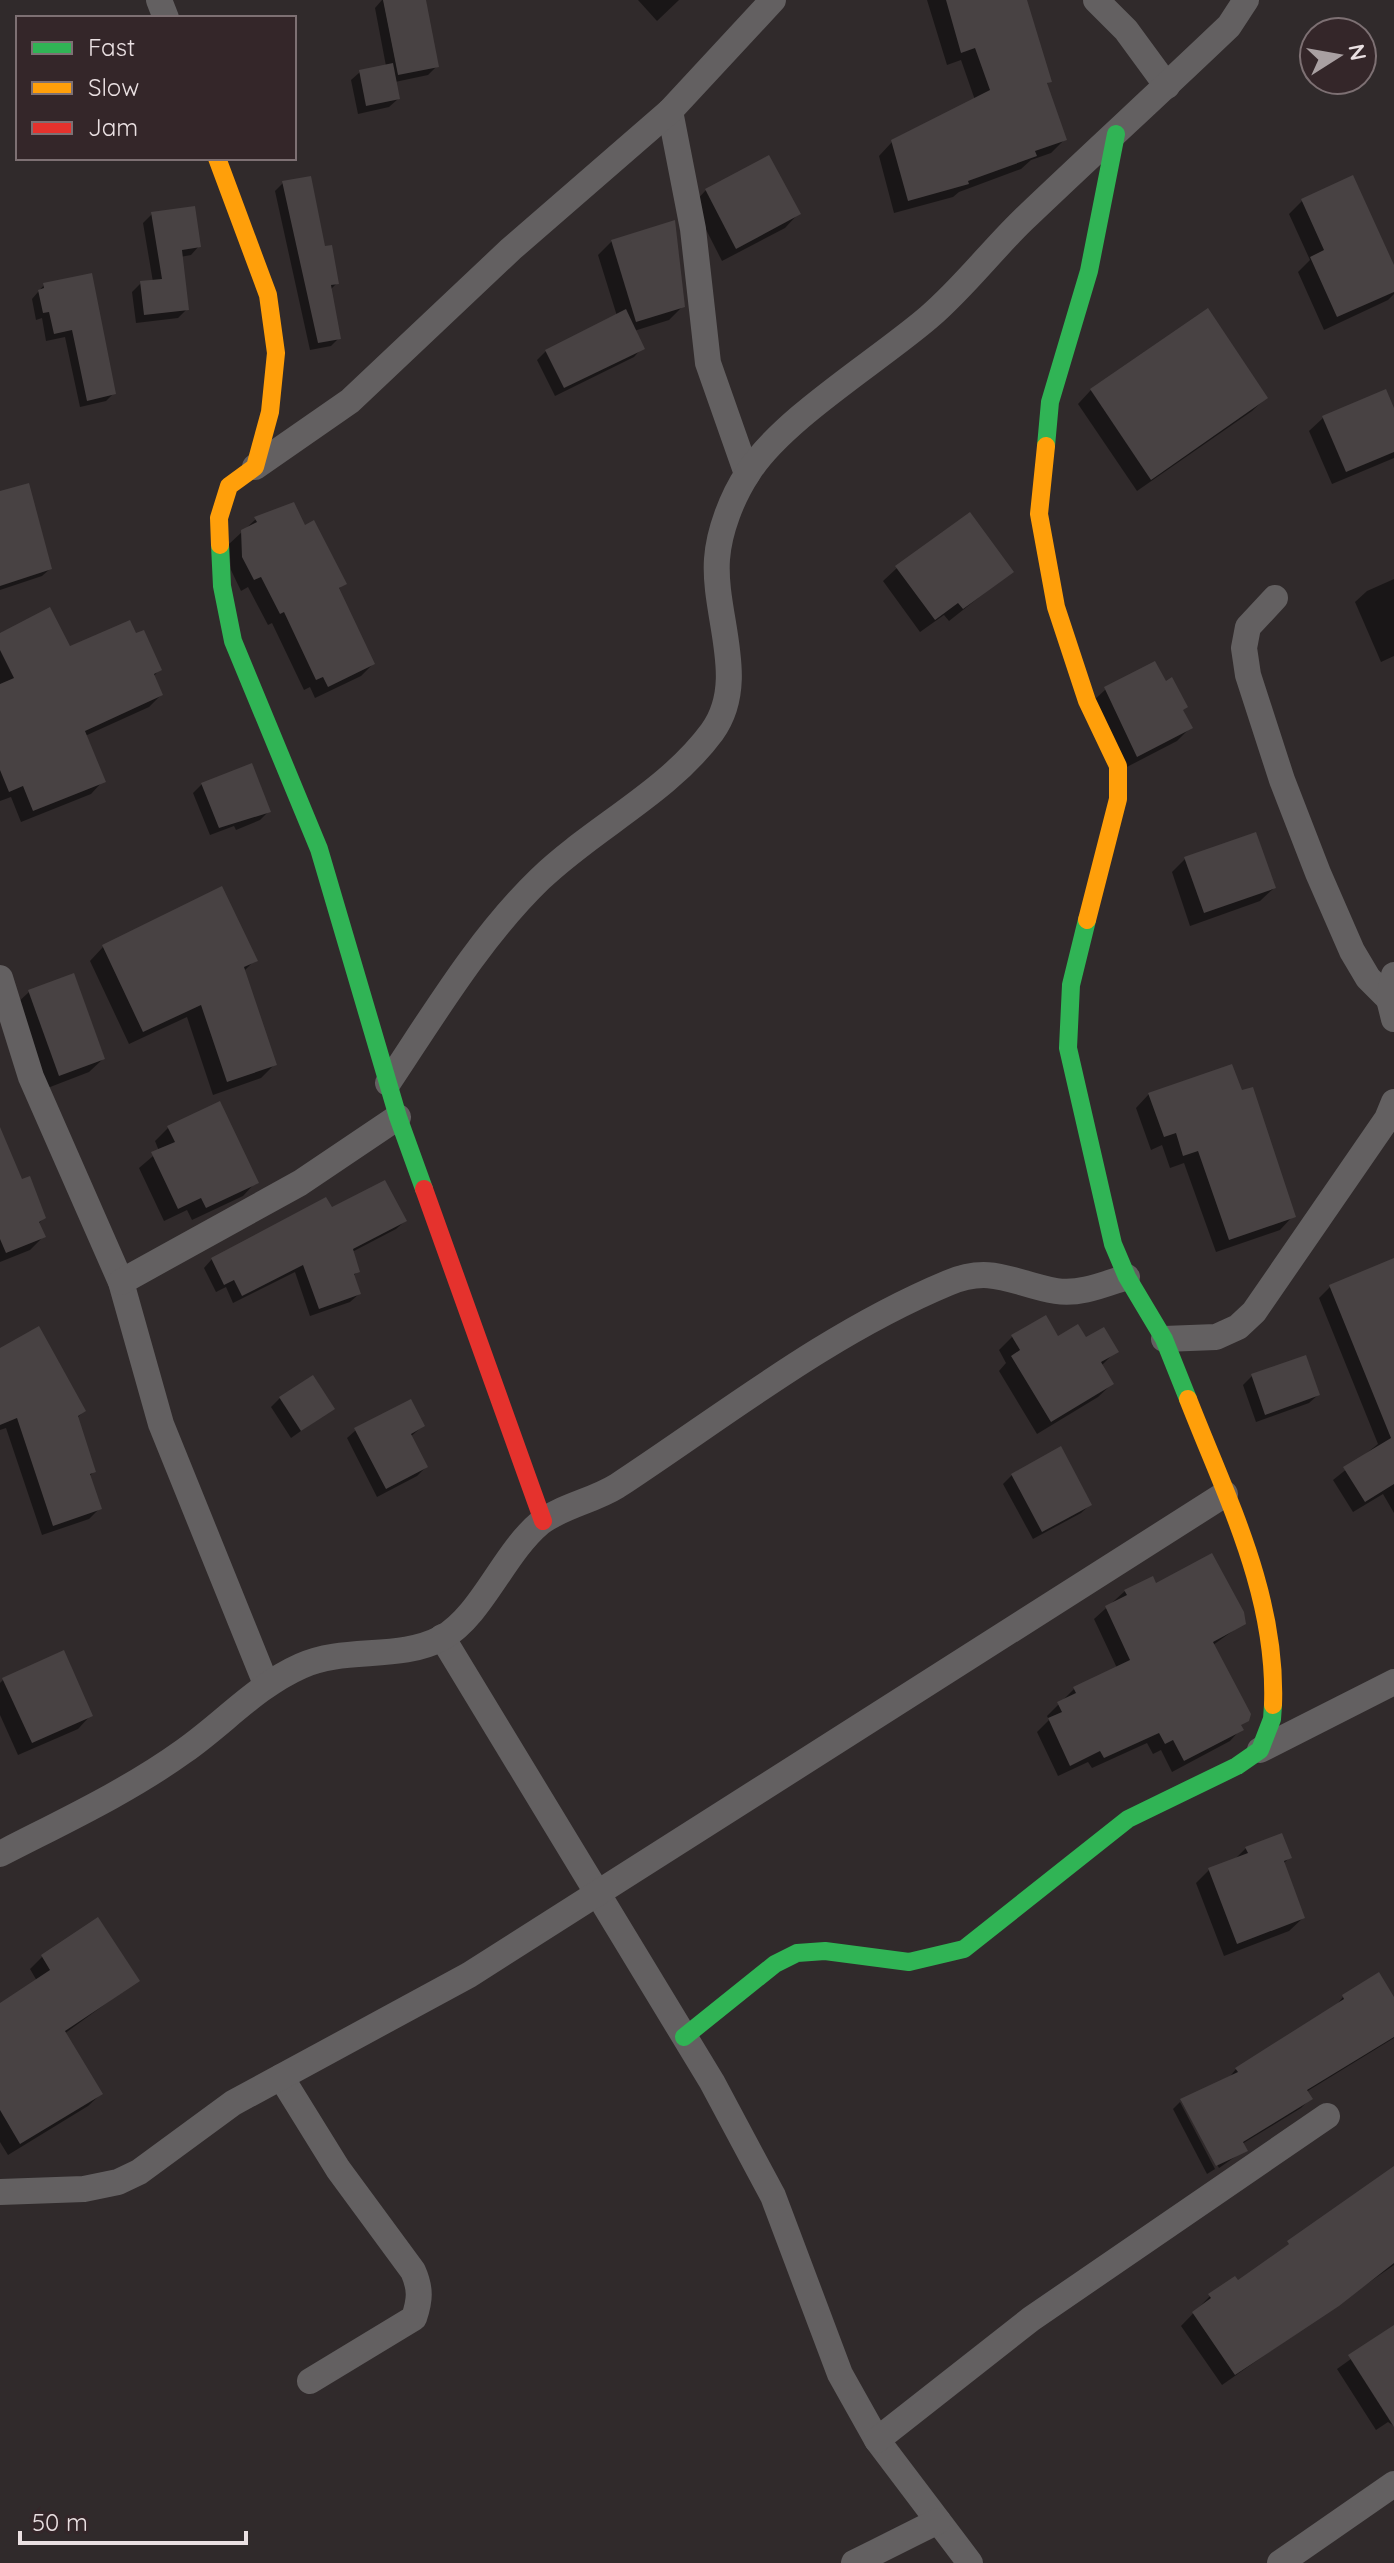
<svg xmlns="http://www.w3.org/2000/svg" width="1394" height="2563" font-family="Quicksand,sans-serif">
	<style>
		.shadow { fill: #0007 }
		.building { fill: #484243 }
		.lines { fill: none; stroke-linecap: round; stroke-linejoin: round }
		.street { stroke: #636061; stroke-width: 26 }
		.fast { stroke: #30b455; stroke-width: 18 }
		.slow { stroke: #ff9f0a; stroke-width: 18 }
		.jam { stroke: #e5322d; stroke-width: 18 }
	</style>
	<rect width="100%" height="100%" fill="#302a2b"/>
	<g class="shadow">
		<polygon points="382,0 424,0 437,66 428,75 395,82 398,99 389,107 358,114 351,80 360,72 386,66 375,8"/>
		<polygon points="638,0 679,0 657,21"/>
		<polygon points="927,0 1025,0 1049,81 1046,85 1065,139 1051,153 1031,160 1021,169 959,192 953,197 894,213 879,156 892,142 975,100 961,60 947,65"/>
		<polygon points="283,183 323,249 337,283 330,290 339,338 331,346 310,350 275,191"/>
		<polygon points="706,190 798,214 785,228 722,261 693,204"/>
		<polygon points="1302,201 1394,270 1394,294 1388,300 1324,330 1298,272 1310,260 1289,214"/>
		<polygon points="152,214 199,246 191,255 180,257 187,309 178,318 136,323 132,292 141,283 153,282 143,223"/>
		<polygon points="612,241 683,306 669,320 634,331 642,348 634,357 555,396 537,360 546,351 617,316 598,255"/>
		<polygon points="44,285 113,394 106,401 80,407 65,337 46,341 42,318 36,320 32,299"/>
		<polygon points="1091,390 1266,398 1252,411 1137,491 1078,404"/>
		<polygon points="1394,413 1394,458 1332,484 1309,431 1323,418"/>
		<polygon points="0,493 50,569 42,576 0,590"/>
		<polygon points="256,519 304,528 344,583 338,590 373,664 361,676 315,698 310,687 304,690 272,623 268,625 248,587 241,591 231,570 229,544"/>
		<polygon points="897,568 1011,572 949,621 944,615 920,632 883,581"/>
		<polygon points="1394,579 1394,656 1381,662 1355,602 1367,591"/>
		<polygon points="0,635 160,669 153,677 161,695 149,707 85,736 103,781 91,794 21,822 11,797 0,801"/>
		<polygon points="1106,689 1181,711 1190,728 1177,741 1123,769 1092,702"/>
		<polygon points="202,784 269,811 260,820 236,830 234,826 210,835 193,793"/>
		<polygon points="1185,859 1274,888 1260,901 1190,926 1172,872"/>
		<polygon points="103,947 255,960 243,972 274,1065 261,1078 213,1095 187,1017 129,1044 90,961"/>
		<polygon points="29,992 103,1059 89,1072 45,1089 15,1005"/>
		<polygon points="1149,1094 1293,1216 1280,1230 1216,1252 1184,1163 1170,1168 1162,1145 1151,1150 1136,1108"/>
		<polygon points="168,1128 256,1182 243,1196 192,1220 187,1210 164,1221 139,1168 159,1151 155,1141"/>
		<polygon points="0,1153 44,1218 38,1224 43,1237 30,1250 0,1262"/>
		<polygon points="405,1221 396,1229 352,1252 358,1271 353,1276 359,1294 350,1302 310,1316 295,1272 233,1303 226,1287 216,1292 204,1268 212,1259"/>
		<polygon points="1394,1261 1394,1513 1383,1494 1353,1512 1333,1480 1378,1444 1319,1298 1330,1287"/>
		<polygon points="1012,1337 1086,1340 1116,1351 1101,1366 1112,1384 1098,1397 1037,1434 999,1371 1006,1363 999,1350"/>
		<polygon points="0,1351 84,1411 77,1418 94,1471 89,1477 100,1508 89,1519 42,1535 6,1428 0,1430"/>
		<polygon points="1252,1376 1318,1395 1309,1403 1256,1422 1243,1385"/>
		<polygon points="280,1398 332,1409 291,1438 271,1407"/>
		<polygon points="423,1426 410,1437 426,1467 417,1476 377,1497 347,1438 356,1430"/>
		<polygon points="1012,1475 1090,1505 1081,1513 1033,1539 1003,1484"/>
		<polygon points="1155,1585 1244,1623 1213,1645 1241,1729 1230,1741 1172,1772 1161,1750 1153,1754 1147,1743 1092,1768 1088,1762 1058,1776 1037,1732 1049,1720 1047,1716 1074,1689 1117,1668 1094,1619 1125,1591"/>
		<polygon points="4,1679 91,1715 78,1729 18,1755 0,1715 0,1683"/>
		<polygon points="1246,1848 1290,1857 1283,1864 1303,1918 1289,1931 1224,1956 1196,1883 1209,1870 1234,1860"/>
		<polygon points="97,1920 137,1981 64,2034 101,2094 88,2106 8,2155 0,2142 0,2006 37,1981 30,1969 42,1957"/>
		<polygon points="1378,1975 1394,2001 1394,2038 1306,2092 1310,2099 1301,2108 1242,2144 1245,2150 1219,2168 1181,2101 1228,2079 1236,2069 1335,2007 1343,1997"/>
		<polygon points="1180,2102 1215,2169 1207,2174 1173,2109"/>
		<polygon points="1394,2167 1394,2265 1222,2385 1181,2326 1210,2296 1237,2283"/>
		<polygon points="1394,2328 1394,2426 1388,2422 1376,2430 1337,2369"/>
	</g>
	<g class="building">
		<polygon points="383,0 426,0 439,67 398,75"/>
		<polygon points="946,0 1027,0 1052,82 1047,83 1067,140 1035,151 1037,156 968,181 969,184 908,201 891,140 990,90 975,48 961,53"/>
		<polygon points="393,63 400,99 366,106 359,70"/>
		<polygon points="769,155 801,214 736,249 705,189"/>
		<polygon points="1353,175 1394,265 1394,292 1337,317 1310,257 1324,250 1301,199"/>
		<polygon points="311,176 325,246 332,245 339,284 331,285 341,339 318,343 282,181"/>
		<polygon points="195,206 201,247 182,250 189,310 144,315 140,281 162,279 151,212"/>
		<polygon points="675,220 685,307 636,322 611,240"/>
		<polygon points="92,273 116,394 87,401 72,330 54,334 49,312 43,313 38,290 44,288 43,283"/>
		<polygon points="1208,308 1268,398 1151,480 1090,389"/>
		<polygon points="626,309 645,349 564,388 545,350"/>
		<polygon points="1386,389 1394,408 1394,452 1346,472 1322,416"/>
		<polygon points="29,483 52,569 0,586 0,491"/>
		<polygon points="294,502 305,525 314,520 347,584 339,588 375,664 328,687 323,677 316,680 284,612 280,614 261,577 254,580 242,557 241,530 257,522 254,517"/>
		<polygon points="970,512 1014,572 963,609 958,603 935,620 895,566"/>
		<polygon points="50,607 70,646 130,620 136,633 144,630 162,670 154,674 163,695 85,731 106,782 33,811 23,786 9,792 0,770 0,684 14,678 0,650 0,633"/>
		<polygon points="1155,661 1166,681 1172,677 1188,707 1183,710 1193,728 1137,757 1104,687"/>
		<polygon points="252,763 271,812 219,828 201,783"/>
		<polygon points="1256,832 1276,888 1204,913 1184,857"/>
		<polygon points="222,886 258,961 244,967 277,1065 227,1082 201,1005 143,1032 102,945"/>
		<polygon points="74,973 105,1059 59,1076 28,990"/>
		<polygon points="1232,1064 1242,1090 1253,1087 1296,1217 1229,1240 1198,1151 1183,1156 1176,1133 1164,1137 1148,1093"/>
		<polygon points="220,1101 259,1183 206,1208 201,1198 178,1209 151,1152 175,1142 167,1126"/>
		<polygon points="0,1127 22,1179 30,1176 46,1218 39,1222 46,1237 6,1253 0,1239"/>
		<polygon points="385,1180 407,1221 353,1249 360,1272 354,1274 361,1294 319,1309 303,1265 242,1296 234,1280 224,1285 211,1258 326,1197 332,1207"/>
		<polygon points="1394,1258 1394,1484 1365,1502 1343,1467 1391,1438 1329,1285"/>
		<polygon points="1046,1315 1058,1336 1078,1324 1086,1337 1104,1327 1119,1352 1101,1362 1114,1384 1051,1422 1011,1356 1020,1350 1011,1335"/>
		<polygon points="39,1326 86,1411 78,1416 96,1472 90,1474 102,1509 53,1526 17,1418 0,1425 0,1348"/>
		<polygon points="1306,1355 1320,1395 1265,1415 1251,1374"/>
		<polygon points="313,1375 335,1409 301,1431 279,1397"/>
		<polygon points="411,1399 425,1426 411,1434 428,1467 386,1489 354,1428"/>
		<polygon points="1061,1446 1092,1505 1042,1532 1011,1474"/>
		<polygon points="1212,1553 1244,1612 1246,1624 1213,1642 1251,1714 1249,1721 1241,1725 1244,1730 1184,1761 1173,1740 1165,1744 1159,1733 1104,1758 1100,1751 1070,1766 1048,1718 1062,1712 1057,1702 1076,1693 1073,1687 1130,1660 1105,1606 1127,1595 1124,1590 1153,1576 1156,1583"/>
		<polygon points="64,1650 93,1716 32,1743 2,1678"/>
		<polygon points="1282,1833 1292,1858 1284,1861 1305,1918 1237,1944 1208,1868 1248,1853 1245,1847"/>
		<polygon points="98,1917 140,1981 65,2031 103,2094 20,2144 0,2110 0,2003 50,1970 41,1955"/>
		<polygon points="1379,1972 1394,1997 1394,2037 1307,2090 1313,2099 1243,2142 1248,2151 1216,2166 1180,2099 1238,2072 1235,2068 1344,1999 1342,1995"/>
		<polygon points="1394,2166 1394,2263 1339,2306 1235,2375 1192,2312 1211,2298 1208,2294 1235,2276 1238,2280 1289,2244 1287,2241"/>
		<polygon points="1394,2325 1394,2427 1348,2355"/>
	</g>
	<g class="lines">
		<g class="street">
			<polyline points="159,0 166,18"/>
			<polyline points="1096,0 1126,30 1167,86"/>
			<polyline points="670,111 693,229 708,363 747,474"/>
			<polyline points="255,467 350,401 511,249 670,111 773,0"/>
			<polyline points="1275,598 1248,627 1244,648 1248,675 1282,780 1318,873 1352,951 1368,978 1389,999"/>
			<polyline points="1394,975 1389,999 1394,1019"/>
			<polyline points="0,978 31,1077 121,1282 161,1424 266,1684"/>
			<path d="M388,1083C434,1014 480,937 540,879C594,827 667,793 712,732C749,681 713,616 717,559C719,531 732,497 748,473C782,419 878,361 929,317C963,288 991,251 1023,220C1091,155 1161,91 1229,26L1246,0"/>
			<polyline points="121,1282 300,1183 398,1117"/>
			<polyline points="1164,1339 1216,1337 1238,1327 1254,1312 1387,1119 1394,1102"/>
			<polyline points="442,1637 712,2082 773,2196 840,2374 877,2440 970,2563"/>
			<polyline points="1260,1750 1394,1682"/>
			<path d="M0,1854C62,1822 127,1792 184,1751C224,1723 256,1686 301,1666C345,1646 399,1661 442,1638C482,1615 503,1554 540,1523C562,1506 593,1501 617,1486C725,1415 828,1333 948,1283C992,1264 1014,1284 1056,1291C1080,1295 1105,1284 1127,1277"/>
			<path d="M281,2077L338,2169L413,2271C421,2289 420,2300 414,2318L310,2381"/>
			<polyline points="0,2192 84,2189 118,2182 139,2172 233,2103 469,1975 1225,1494"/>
			<polyline points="877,2440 1031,2319 1327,2116"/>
			<polyline points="854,2563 938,2521"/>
			<polyline points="1280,2563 1394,2484"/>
		</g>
		<g class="fast">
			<polyline points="1046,446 1050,402 1089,271 1116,134"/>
			<polyline points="220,545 222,586 233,641 319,849 398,1117 424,1189"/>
			<polyline points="1087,920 1071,985 1068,1048 1113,1244 1127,1277 1164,1339 1188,1399"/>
			<polyline points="684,2037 775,1964 797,1953 825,1951 909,1962 964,1949 1128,1819 1237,1766 1260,1750 1272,1719 1273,1705"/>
		</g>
		<g class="slow">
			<polyline points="217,158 268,295 276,353 270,412 255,467 229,486 219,518 220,545"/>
			<polyline points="1046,446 1039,514 1056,607 1087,701 1118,766 1118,799 1087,920"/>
			<path d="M1188,1399C1227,1499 1277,1595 1273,1705"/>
		</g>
		<polyline class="jam" points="424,1189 543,1521"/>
	</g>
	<rect x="16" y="16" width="280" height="144" fill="#342629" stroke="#7d7073" stroke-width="2"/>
	<rect x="32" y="42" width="40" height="12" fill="#30b455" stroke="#7d7073" stroke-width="2"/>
	<text x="88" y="56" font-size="24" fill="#eae0e2">Fast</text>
	<rect x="32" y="82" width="40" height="12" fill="#ff9f0a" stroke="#7d7073" stroke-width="2"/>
	<text x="88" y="96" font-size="24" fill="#eae0e2">Slow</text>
	<rect x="32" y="122" width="40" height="12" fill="#e5322d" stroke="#7d7073" stroke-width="2"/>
	<text x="88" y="136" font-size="24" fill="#eae0e2">Jam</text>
	<g transform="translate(1338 56) rotate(79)"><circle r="38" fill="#342629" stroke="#7d7073" stroke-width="2"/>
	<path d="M0-6L14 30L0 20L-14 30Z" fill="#a9a0a2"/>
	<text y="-12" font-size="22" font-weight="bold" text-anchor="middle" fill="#eae0e2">N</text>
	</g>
	<path d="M20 2531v12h226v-12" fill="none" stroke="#eae0e2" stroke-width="4"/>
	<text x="32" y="2531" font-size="24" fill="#eae0e2" stroke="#342629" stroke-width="6" paint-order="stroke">50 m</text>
</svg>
